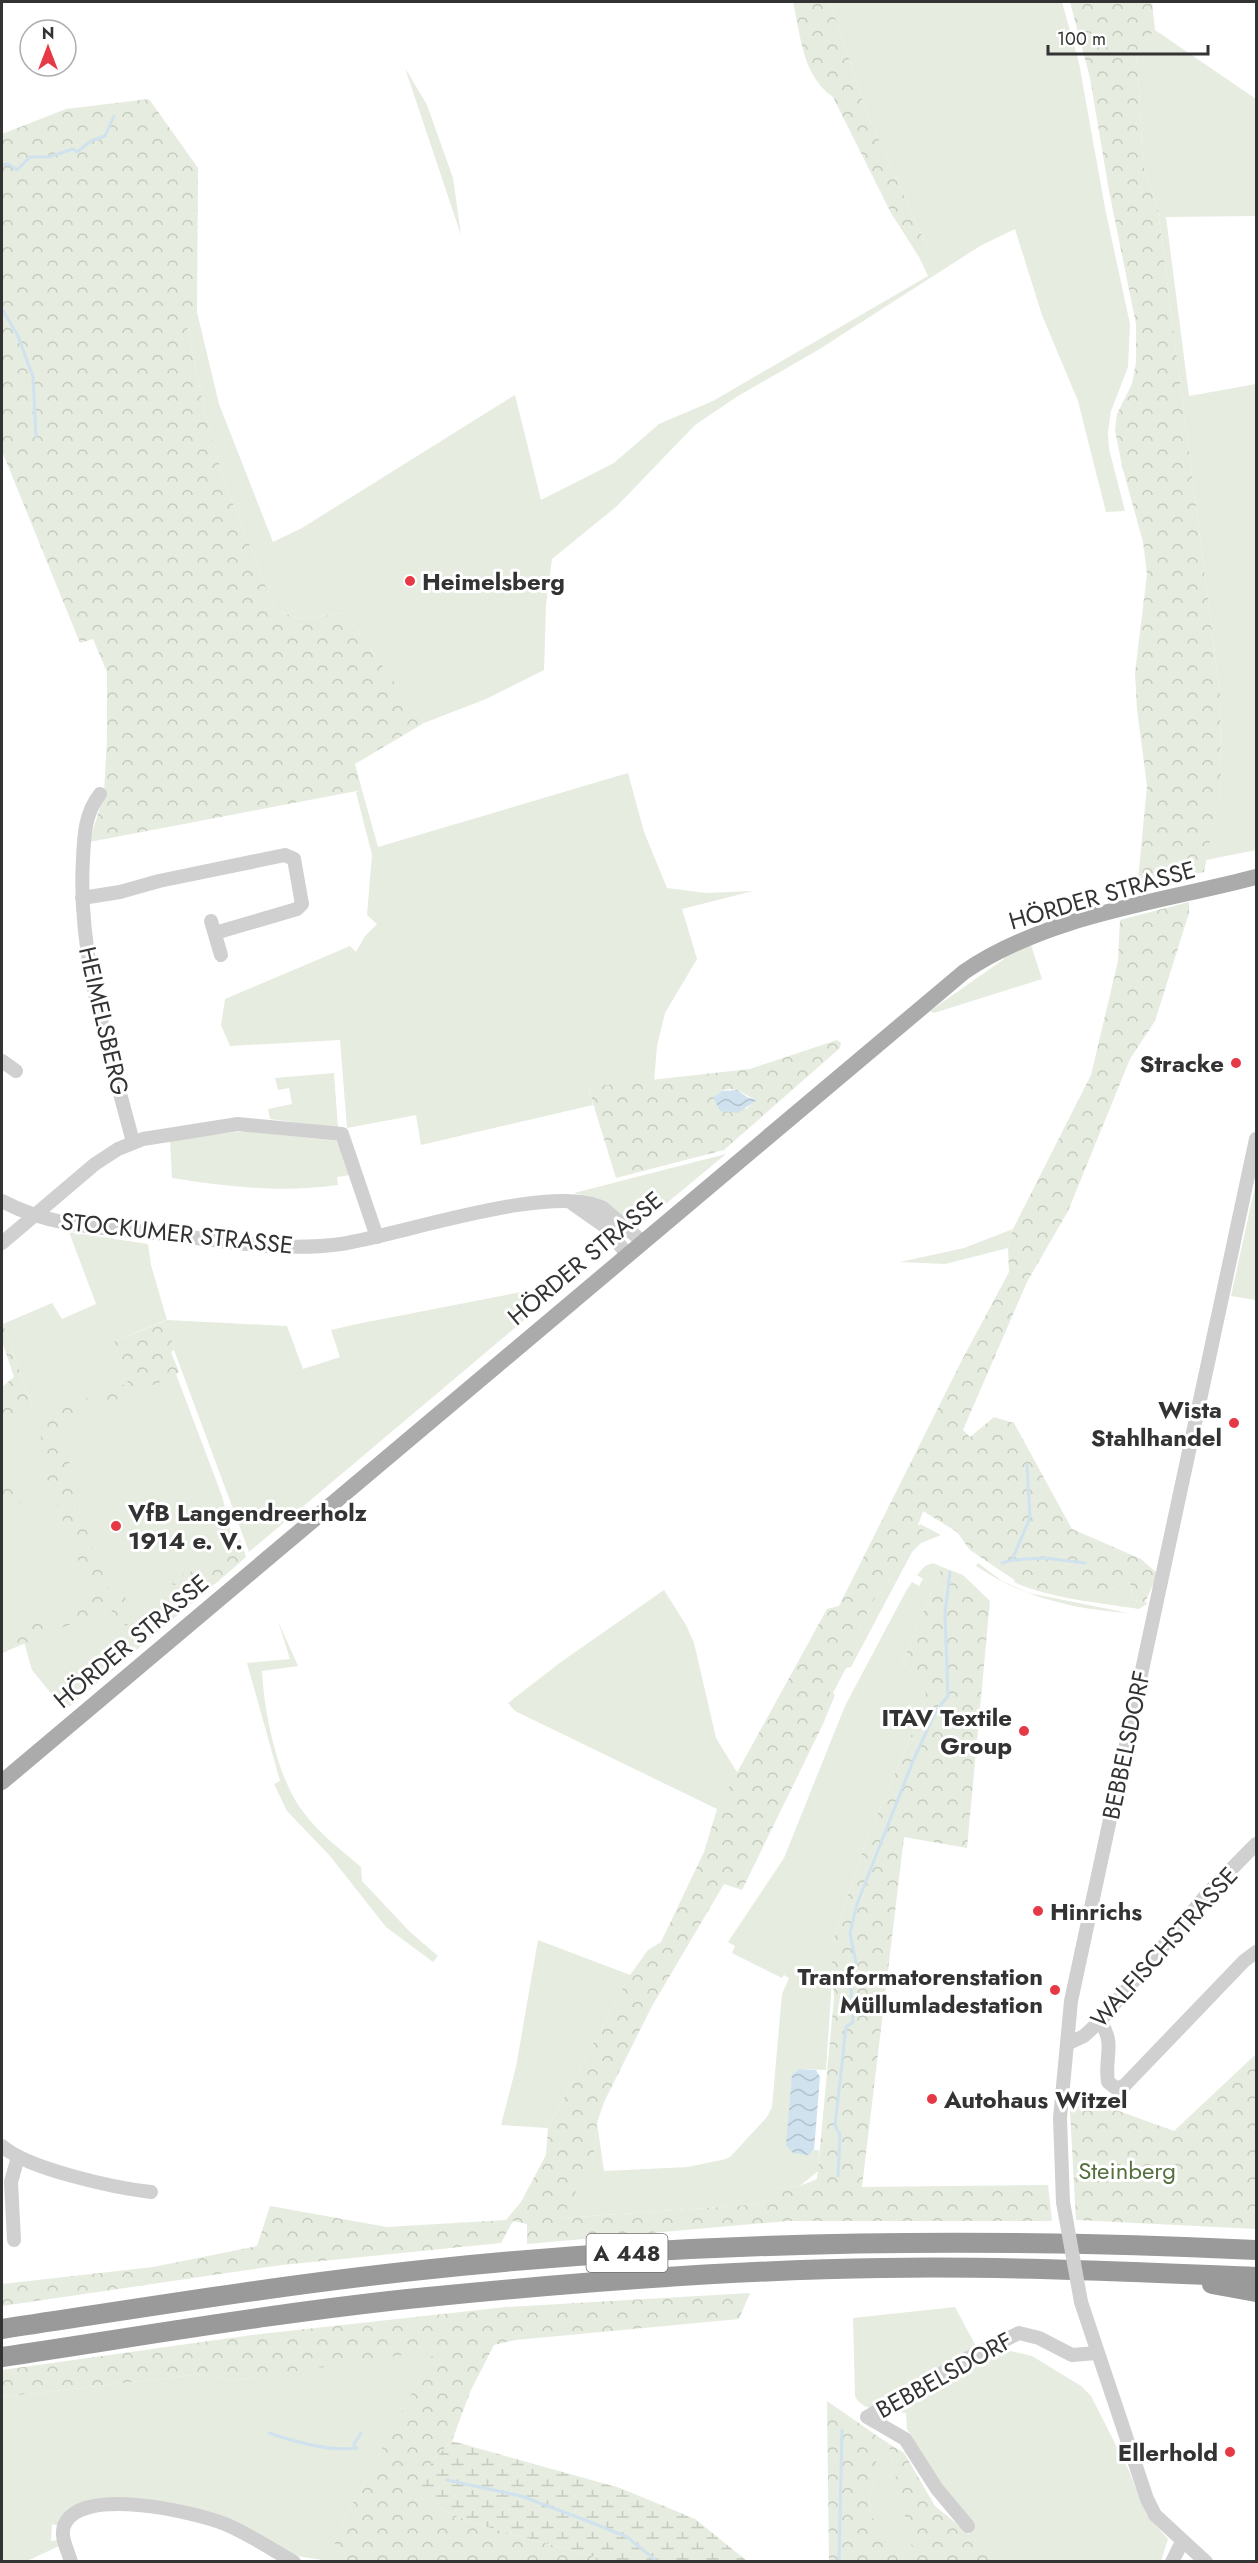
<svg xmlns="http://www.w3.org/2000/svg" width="1258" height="2563" font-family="Jost,sans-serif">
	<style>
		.green { fill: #e6ecdf }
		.forest { fill: url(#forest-crowns); fill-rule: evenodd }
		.wetland { fill: url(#wetland-marsh) }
		.water { fill: url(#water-waves) }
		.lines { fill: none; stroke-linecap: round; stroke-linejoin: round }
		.stream { stroke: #cfe2ee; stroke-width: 3 }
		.minor { stroke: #d0d0d0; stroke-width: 14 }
		.major { stroke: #ababab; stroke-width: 16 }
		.highway { stroke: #9a9a9a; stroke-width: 20 }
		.minor-bridge { stroke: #d0d0d0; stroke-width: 14 }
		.poi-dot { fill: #e63946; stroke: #fff; stroke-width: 2 }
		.labels { text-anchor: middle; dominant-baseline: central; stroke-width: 6; stroke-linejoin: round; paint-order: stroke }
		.shield { fill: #fff; stroke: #707070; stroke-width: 1.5 }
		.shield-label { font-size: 22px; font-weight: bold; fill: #333 }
		.poi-label { font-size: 24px; font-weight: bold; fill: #333; stroke: #fff; text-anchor: end }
		.street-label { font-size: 24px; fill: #333; stroke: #fff }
		.park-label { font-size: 24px; fill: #56703f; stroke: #fff }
	</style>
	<defs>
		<pattern id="forest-crowns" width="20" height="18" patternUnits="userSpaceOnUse" patternTransform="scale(1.5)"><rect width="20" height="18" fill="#e6ecdf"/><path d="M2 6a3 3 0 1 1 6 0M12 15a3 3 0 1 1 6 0" fill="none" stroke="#c6cbc0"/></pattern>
		<pattern id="wetland-marsh" width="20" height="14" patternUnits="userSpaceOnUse" patternTransform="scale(1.5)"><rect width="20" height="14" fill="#e6ecdf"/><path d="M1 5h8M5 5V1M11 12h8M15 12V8" fill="none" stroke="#c6cbc0"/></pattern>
		<pattern id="water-waves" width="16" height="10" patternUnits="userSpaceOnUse" patternTransform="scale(1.5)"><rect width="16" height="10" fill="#cfe2ee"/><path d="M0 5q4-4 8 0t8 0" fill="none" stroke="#b2c2cd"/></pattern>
	</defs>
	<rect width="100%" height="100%" fill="#fff"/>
	<g class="green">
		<polygon points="830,2 1062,2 1079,63 1105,208 1130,324 1128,367 1111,411 1108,432 1109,449 1125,511 1106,512 1078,401 1042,315 1015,229 980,246 818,350 738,396 695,425 617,506 552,559 546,605 544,670 486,699 424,723 344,613 301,619 275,610 224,481 205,412 187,326 197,312 219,404 273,542 302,528 515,395 541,500 614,463 659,424 713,401 928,276 919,257 927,247 866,111"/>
		<polygon points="1155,30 1256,99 1256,216 1166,217 1189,396 1256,384 1256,850 1206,860 1221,785 1220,693 1158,210 1143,165 1137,50"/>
		<polygon points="405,68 427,105 453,178 461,235"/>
		<polygon points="628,773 644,832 667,888 706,893 753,891 682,909 697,959 665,1013 657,1046 654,1082 588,1087 593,1105 421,1145 416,1115 347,1128 340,1040 230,1046 221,1025 225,999 350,946 356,952 365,936 377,924 367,915 372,855 356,792 362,790 378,847"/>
		<polygon points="1030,942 1042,979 934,1013 930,1011 1004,959 1002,955"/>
		<polygon points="334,1073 338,1128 270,1119 268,1109 292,1104 289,1088 278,1090 275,1078"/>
		<path d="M245,1131L338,1141L350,1175L337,1177L338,1185C282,1193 227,1187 172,1178L170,1140Z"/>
		<polygon points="726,1154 645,1221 630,1218 628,1221 597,1198 574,1193"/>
		<polygon points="1256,1182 1256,1300 1231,1296"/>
		<polygon points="1013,1229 1008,1248 945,1264 900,1262 964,1248"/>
		<polygon points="69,1232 148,1244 151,1265 167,1320 287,1326 303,1369 340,1357 331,1330 357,1324 521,1292 529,1316 249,1552 174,1350 166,1320 113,1342 124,1370 179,1372 176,1374 222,1496 239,1563 68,1708 63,1708 32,1670 20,1628 2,1632 2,1431 32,1406 3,1324 52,1303 62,1319 96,1304"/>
		<polygon points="920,1524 941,1535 921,1543 912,1552 851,1667 846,1668 833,1693 835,1695 824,1722 831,1699 830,1690 857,1648 855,1639 874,1599 885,1588"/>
		<polygon points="933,1563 942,1567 903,1661 926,1694 926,1701 866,1841 835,1933 826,2070 799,2069 812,2153 814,2150 819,2150 818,2171 800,2186 777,2188 762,2204 561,2218 593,2160 597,2123 604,2171 688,2167 726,2159 731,2156 767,2117 772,2107 782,1994 789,1978 784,1975 782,1978 732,1953 735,1946 728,1942 784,1858 845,1706 906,1591 912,1582 919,1586 923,1579 917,1575 925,1566"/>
		<path d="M978,1563L1002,1581L1029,1593L1128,1613C1073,1609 1022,1597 976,1566Z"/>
		<path d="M1015,1580L1043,1590L1105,1594L1116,1586L1130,1582L1133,1600L1148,1603L1139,1609C1097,1602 1052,1599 1014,1582Z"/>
		<polygon points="664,1590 686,1625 694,1643 716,1738 738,1774 717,1809 515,1711 508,1703 561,1662"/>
		<path d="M278,1621L298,1666L262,1671C264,1712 277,1776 301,1809C317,1832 340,1849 361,1867L362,1881L410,1932L438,1956L433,1962L386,1927L330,1856L287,1811L274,1784L280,1781L247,1663L290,1659Z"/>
		<polygon points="538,1940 630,1975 548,2128 501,2125 516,2067"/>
		<path d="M955,2307L978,2350H1007L1032,2356L1081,2386L1091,2396L1129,2471L1147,2516L1168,2539L1161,2561H1002L970,2535L961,2513L939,2485L907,2429L906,2413C889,2410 862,2413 855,2396L853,2318Z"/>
		<polygon points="436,2349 341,2525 329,2561 284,2554 264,2541 121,2501 59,2526 52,2524 51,2541 58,2540 59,2546 27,2561 2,2561 2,2397 202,2374 232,2381"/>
		<polygon points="876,2435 888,2443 916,2560 902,2561 871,2515 869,2498 876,2478"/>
	</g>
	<g class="forest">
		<path d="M793,2H830L866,111L927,247L919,257L891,213L833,97C802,75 801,37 793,2Z"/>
		<polygon points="1070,2 1152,2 1155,30 1137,50 1143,165 1158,210 1220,693 1221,785 1204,872 1137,890 1147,786 1137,709 1135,673 1147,574 1143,542 1122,466 1115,430 1117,414 1132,384 1136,363 1136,324 1109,191 1090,78"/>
		<polygon points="149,99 198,168 197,312 187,326 205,412 224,481 275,610 301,619 344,613 424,723 355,764 362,790 89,842 104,795 107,738 107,672 93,639 80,643 2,451 2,134 66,109"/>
		<polygon points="1189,902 1189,913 1155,1021 1130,1059 1068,1211 1027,1282 963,1430 970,1437 994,1417 1014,1423 1072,1529 1141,1559 1158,1574 1145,1602 1133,1600 1130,1582 1116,1586 1105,1594 1084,1595 1043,1590 1016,1581 970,1550 957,1532 923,1511 918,1525 925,1532 914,1537 885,1588 874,1599 855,1639 858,1648 830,1690 831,1699 824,1722 742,1890 724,1884 652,2006 604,2102 597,2123 593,2160 562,2218 762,2204 777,2188 800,2186 817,2179 834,1998 832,1965 835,1933 866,1841 926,1701 926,1694 903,1661 942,1567 963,1575 990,1601 967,1848 904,1837 862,2187 1048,2185 1052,2221 788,2221 527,2244 527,2224 513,2221 501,2243 282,2265 2,2306 2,2284 153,2267 257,2246 270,2206 387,2227 506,2220 521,2202 546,2155 548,2128 630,1975 648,1950 661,1942 704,1852 717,1809 827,1609 839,1606 963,1358 1009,1272 1008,1248 1013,1229 1091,1075 1118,961 1120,920"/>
		<path d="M837,1040L841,1043L840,1048L724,1150L616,1178L588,1087L750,1069ZM729,1089L737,1090L756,1100L746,1109L713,1097L722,1091Z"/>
		<polygon points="167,1320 174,1350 171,1352 179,1372 170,1378 59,1423 60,1427 56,1429 81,1494 74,1497 109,1591 113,1596 124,1595 137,1619 125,1626 109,1608 2,1653 2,1632 89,1606 83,1594 90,1591 45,1474 44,1460 48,1446 42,1444 38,1417 128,1383 113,1342"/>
		<polygon points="3,1324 32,1406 2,1431 2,1387 14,1377 2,1341"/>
		<polygon points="24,1482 31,1499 2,1510 2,1489"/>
		<polygon points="240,1539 246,1557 215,1584 209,1580 173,1585 171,1579 217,1562"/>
		<polygon points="1256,2054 1256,2229 1076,2220 1069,2093 1174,2131"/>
		<polygon points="750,2293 739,2319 516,2340 494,2345 470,2392 452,2441 432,2461 429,2471 432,2505 473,2523 595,2557 601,2561 329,2561 341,2525 435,2350 232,2381 202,2374 2,2397 2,2370 252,2335 506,2307"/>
		<polygon points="827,2401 876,2435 876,2478 869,2498 871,2515 902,2561 829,2561"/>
		<polygon points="888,2443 904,2453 935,2506 1002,2561 913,2561 915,2560"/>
	</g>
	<polygon class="wetland" points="452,2441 620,2488 695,2519 747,2561 601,2561 595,2557 473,2523 432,2505 420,2490 432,2461"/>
	<g class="water">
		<polygon points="737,1090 747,1097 757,1100 738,1113 720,1111 713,1097 722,1091"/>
		<polygon points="799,2069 816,2070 820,2077 814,2150 808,2155 793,2153 786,2145 792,2075"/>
	</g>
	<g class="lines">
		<g class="stream">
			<polyline points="2,165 8,164 17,170 30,157 49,157 73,149 77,152 91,141 105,136 114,116"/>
			<polyline points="2,309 18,336 33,377 36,437"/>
			<polyline points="1013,1560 1044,1558 1085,1563"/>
			<polyline points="1002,1563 1012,1560 1030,1518 1027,1465"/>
			<polyline points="838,2176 840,2135 835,2126 846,2027 853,2022 851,1989 856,1963 850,1933 857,1904 913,1761 936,1711 948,1696 945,1614 950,1572"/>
			<path d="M269,2433C295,2442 329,2452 357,2448"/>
			<polyline points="355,2448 354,2444 361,2433"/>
			<polyline points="447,2480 521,2496 585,2520 627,2537 658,2562"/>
			<polyline points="839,2562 842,2430"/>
		</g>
		<g class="minor">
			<path d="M100,794C85,813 84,835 83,859C77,956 109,1049 133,1142"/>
			<polyline points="82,898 120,892 159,881 285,855 294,859 302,904 297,909 215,933"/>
			<polyline points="211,921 221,955"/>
			<polyline points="2,1061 16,1071"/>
			<path d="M2,1201C51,1228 110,1228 165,1234C223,1241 282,1252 341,1244C401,1235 552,1182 603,1208L643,1242"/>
			<polyline points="573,1204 603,1225 628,1255"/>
			<polyline points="2,1243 95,1164 118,1149 143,1139 238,1124 342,1134 377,1237"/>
			<path d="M1100,2021C1116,2044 1104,2057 1108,2082L1117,2089L1125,2085L1244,1961L1256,1952"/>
			<polyline points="1067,2044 1084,2036 1100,2021 1208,1893 1256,1844"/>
			<path d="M2,2146C28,2169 115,2188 151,2192"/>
			<polyline points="1063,2202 1060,2118 1071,2001 1256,1139"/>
			<polyline points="14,2240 11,2182 18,2157"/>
			<polyline points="1081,2302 1147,2499 1155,2515 1206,2562"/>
			<polyline points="968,2526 937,2489 905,2439 867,2417 968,2358 1019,2333 1039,2338 1072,2355 1097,2353"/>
			<path d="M71,2562C68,2550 60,2538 64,2526C79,2485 195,2512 225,2524C249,2534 271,2549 294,2562"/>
			<polyline points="1172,2562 1182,2542"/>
		</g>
		<path class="major" d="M2,1782L964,972C1047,915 1161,902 1256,877"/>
		<g class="highway">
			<polyline points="1212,2284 1256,2292"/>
			<path d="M2,2329C141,2308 281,2285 422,2270C699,2240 978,2237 1256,2250"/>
			<path d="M2,2357C143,2336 285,2311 428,2297C579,2282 731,2270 883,2268C1007,2266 1132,2272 1256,2277"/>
		</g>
		<polyline class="minor-bridge" points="1063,2202 1081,2302"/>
	</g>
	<g class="poi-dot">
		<circle cx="410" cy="581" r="6"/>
		<circle cx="1236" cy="1063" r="6"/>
		<circle cx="1234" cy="1423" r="6"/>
		<circle cx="116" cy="1526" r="6"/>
		<circle cx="1024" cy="1731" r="6"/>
		<circle cx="1038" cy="1911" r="6"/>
		<circle cx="1055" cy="1990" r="6"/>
		<circle cx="932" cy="2099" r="6"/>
		<circle cx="1230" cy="2452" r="6"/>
	</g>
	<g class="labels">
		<rect class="shield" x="586.5" y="2234" width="81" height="38" rx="4.5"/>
		<g class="shield-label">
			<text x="627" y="2253">A 448</text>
		</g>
		<g class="poi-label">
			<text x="422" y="581" text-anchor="start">Heimelsberg</text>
			<text x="1224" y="1063">Stracke</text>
			<text x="1222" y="1409">Wista<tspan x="1222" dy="28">Stahlhandel</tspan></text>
			<text x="128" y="1512" text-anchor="start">VfB Langendreerholz<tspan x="128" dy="28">1914 e. V.</tspan></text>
			<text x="1012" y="1717">ITAV Textile<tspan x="1012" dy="28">Group</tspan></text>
			<text x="1050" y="1911" text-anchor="start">Hinrichs</text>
			<text x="1043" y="1976">Tranformatorenstation<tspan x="1043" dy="28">Müllumladestation</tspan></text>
			<text x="944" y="2099" text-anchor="start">Autohaus Witzel</text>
			<text x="1218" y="2452">Ellerhold</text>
		</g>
		<g class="street-label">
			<text transform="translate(1102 895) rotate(-16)">HÖRDER STRASSE</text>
			<text transform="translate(104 1021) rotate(77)">HEIMELSBERG</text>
			<text transform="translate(177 1233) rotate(6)">STOCKUMER STRASSE</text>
			<text transform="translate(585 1258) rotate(-40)">HÖRDER STRASSE</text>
			<text transform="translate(131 1641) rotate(-40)">HÖRDER STRASSE</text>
			<text transform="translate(1126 1745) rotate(-78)">BEBBELSDORF</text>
			<text transform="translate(1164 1947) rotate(-48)">WALFISCHSTRASSE</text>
			<text transform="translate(944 2375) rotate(-29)">BEBBELSDORF</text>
		</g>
		<g class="park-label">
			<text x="1127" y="2170">Steinberg</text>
		</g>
	</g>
	<rect width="1258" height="2563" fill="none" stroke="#333333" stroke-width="6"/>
	<g transform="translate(48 48)"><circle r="28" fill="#ffffff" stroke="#adadad" stroke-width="1.5"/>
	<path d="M0-4.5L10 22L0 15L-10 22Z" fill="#e63946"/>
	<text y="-9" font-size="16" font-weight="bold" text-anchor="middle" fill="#333333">N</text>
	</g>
	<path d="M1048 45v9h160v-9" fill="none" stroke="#333333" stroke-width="3"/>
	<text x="1057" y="45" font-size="18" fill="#333333" stroke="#ffffff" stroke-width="4.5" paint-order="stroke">100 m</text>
</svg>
